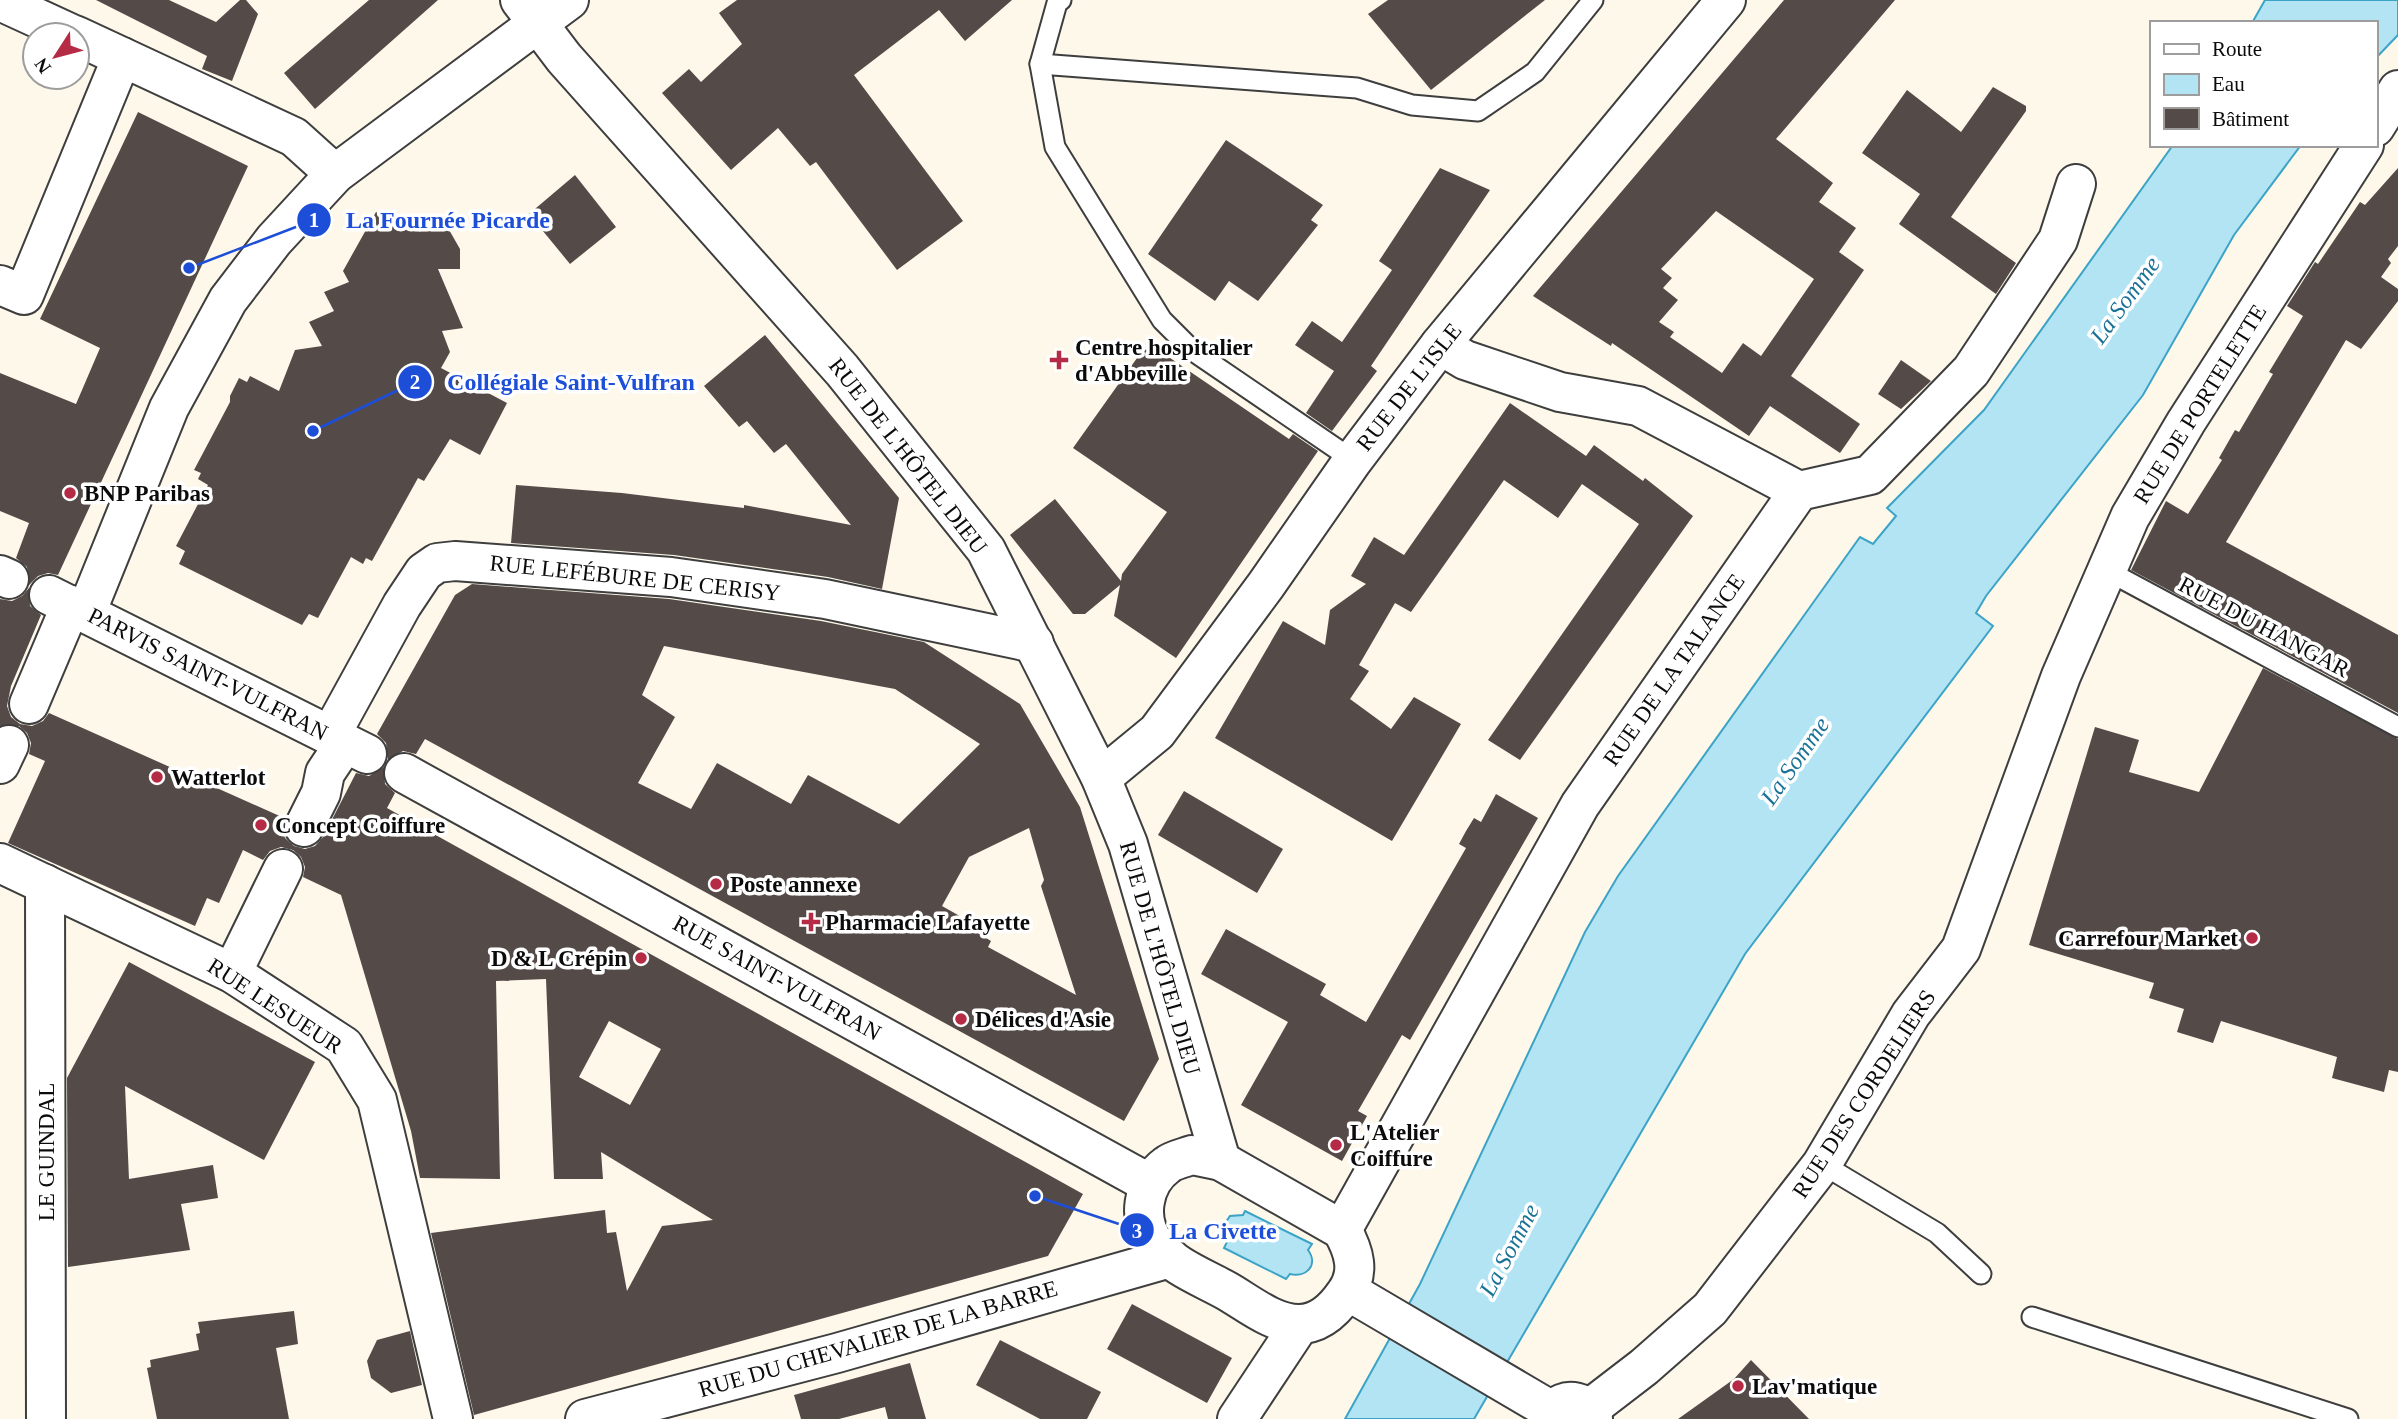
<svg xmlns="http://www.w3.org/2000/svg" width="2398" height="1419" font-family="Georgia,serif">
	<style>
		.water { fill: #b2e4f3; stroke: #3ca3c7; stroke-width: 2 }
		.building { fill: #544b48; fill-rule: evenodd }
		.lines { fill: none; stroke-linecap: round; stroke-linejoin: round }
		.service-casing { stroke: #3e3e3e; stroke-width: 23 }
		.minor-casing { stroke: #3e3e3e; stroke-width: 42 }
		.tertiary-casing { stroke: #3e3e3e; stroke-width: 42 }
		.service { stroke: #fff; stroke-width: 19 }
		.minor { stroke: #fff; stroke-width: 38 }
		.tertiary { stroke: #fff; stroke-width: 38 }
		.poi-dot { fill: #b52a44; stroke: #fff; stroke-width: 2.5 }
		.labels { text-anchor: middle; dominant-baseline: central; stroke-width: 7; stroke-linejoin: round; paint-order: stroke }
		.poi-label { font-size: 23px; font-weight: bold; fill: #0b0b0b; stroke: #fff; text-anchor: start }
		.street-label { font-size: 23px; fill: #0b0b0b; stroke: #fff }
		.water-label { font-size: 24px; font-style: italic; fill: #1b7297; stroke: #fff }
		.leader { fill: none; stroke: #1d4ed8; stroke-width: 2.5 }
		.callout-dot { fill: #1d4ed8; stroke: #fff; stroke-width: 2.5 }
		.mark-label { font-size: 21px; text-anchor: middle; font-weight: bold; fill: #fff }
		.callout-label { font-size: 24px; text-anchor: middle; font-weight: bold; fill: #1d4ed8; stroke: #fff; stroke-width: 7; stroke-linejoin: round; paint-order: stroke }
	</style>
	<rect width="100%" height="100%" fill="#fef8eb"/>
	<g class="water">
		<polygon points="2265,0 2398,0 2398,35 2375,59 2375,23 2252,23"/>
		<polygon points="2173,145 2301,145 2234,235 2143,395 1986,596 1976,613 1993,626 1745,954 1474,1419 1345,1419 1420,1284 1585,932 1618,876 1860,537 1873,544 1896,516 1887,508 1984,410"/>
		<path d="M1245,1211L1312,1244L1308,1250C1319,1265 1306,1278 1290,1274L1286,1279L1224,1248L1227,1242L1221,1229L1230,1216L1243,1215Z"/>
	</g>
	<g class="building">
		<polygon points="96,0 169,0 216,22 240,0 246,0 258,14 232,81 202,69 207,56"/>
		<polygon points="369,0 438,0 315,109 284,73"/>
		<polygon points="737,0 1012,0 965,41 939,10 854,75 963,221 897,270 816,162 810,166 778,128 731,170 662,93 689,69 701,82 742,44 719,13"/>
		<polygon points="1388,0 1545,0 1431,90 1368,14"/>
		<path d="M1784,0H1895L1776,139L1833,183L1819,202L1856,228L1839,252L1864,270L1791,376L1860,424L1840,453L1770,406L1749,436L1612,343L1611,346L1533,296ZM1716,211L1814,279L1761,356L1743,343L1722,373L1670,337L1674,332L1659,322L1678,300L1663,288L1672,278L1661,269Z"/>
		<polygon points="1993,87 2026,106 2026,111 1951,217 2016,263 1996,294 1899,224 1920,194 1862,153 1907,90 1961,132"/>
		<polygon points="138,112 248,166 58,575 48,573 38,576 29,585 27,567 16,558 29,523 0,511 0,373 76,404 100,348 40,319"/>
		<polygon points="1226,140 1323,205 1311,220 1318,225 1258,301 1229,281 1215,301 1148,254"/>
		<polygon points="1440,168 1490,190 1371,366 1377,371 1332,431 1306,413 1334,371 1295,345 1312,321 1342,342 1392,270 1379,261"/>
		<polygon points="2398,168 2398,246 2388,259 2391,263 2381,277 2398,289 2398,301 2361,349 2346,340 2226,542 2398,635 2398,713 2131,570 2166,501 2188,514 2222,460 2219,458 2235,430 2239,432 2273,374 2269,372 2303,316 2287,306 2315,262 2318,264 2360,202 2365,205"/>
		<polygon points="575,175 616,227 570,264 529,214"/>
		<polygon points="376,212 393,222 444,221 460,249 460,269 438,269 463,328 442,331 450,352 441,368 507,403 480,455 450,439 424,481 418,478 372,561 366,558 363,564 351,557 318,618 309,614 302,625 179,564 185,551 176,546 208,485 198,479 201,473 194,470 230,402 230,396 239,378 247,382 250,376 279,391 295,350 322,346 309,322 334,311 324,292 349,282 343,271"/>
		<polygon points="765,335 899,498 882,589 828,577 674,555 511,543 516,485 622,493 744,508 744,505 851,525 786,444 774,453 747,421 739,427 704,386"/>
		<polygon points="1154,347 1289,439 1293,434 1318,451 1176,658 1114,616 1120,585 1085,614 1073,614 1010,535 1055,499 1121,581 1122,574 1167,512 1073,448 1142,351"/>
		<polygon points="1901,360 1931,381 1901,409 1878,394"/>
		<polygon points="1510,403 1586,456 1594,445 1643,481 1645,478 1693,516 1520,760 1488,740 1639,524 1582,484 1558,518 1504,480 1411,612 1395,603 1359,665 1369,671 1350,699 1391,729 1414,697 1461,724 1392,841 1215,738 1283,621 1325,645 1330,610 1366,584 1351,576 1374,537 1404,555"/>
		<path d="M472,584L669,599L821,621L924,642L1020,704L1080,807L1159,1059L1124,1121L425,739L416,754L403,751L388,760L386,743L377,734L455,595ZM664,646L895,689L980,744L899,824L808,775L791,804L717,763L691,809L638,783L675,717L642,695ZM1029,828L1044,880L1041,886L1076,995L988,947L991,941L978,933L981,928L942,906L969,857Z"/>
		<path d="M29,588L30,606L41,615L11,686L7,706L11,717L20,724L32,726L43,721L49,713L284,818L282,828L285,838L294,846L305,849L315,846L323,837L356,773L369,776L384,767L385,784L395,793L387,808L1083,1194L1048,1256L474,1415L431,1233L605,1210L607,1233L616,1232L627,1291L662,1226L713,1220L601,1152L603,1179H554L546,979L496,981L500,1179L420,1178L411,1131L341,895L303,877L305,867L301,857L293,850L281,847L270,851L263,860L243,850L219,903L207,898L195,926L8,843L45,761L29,754L31,743L27,733L19,726H0V599L12,601L22,596ZM609,1021L661,1049L630,1105L579,1077Z"/>
		<polygon points="2263,668 2398,739 2398,1072 2389,1070 2384,1092 2332,1078 2337,1057 2221,1021 2213,1043 2177,1032 2184,1009 2149,998 2154,983 2029,945 2095,727 2139,740 2129,772 2199,792"/>
		<polygon points="1184,791 1283,849 1257,893 1158,835"/>
		<polygon points="1496,794 1538,818 1410,1040 1402,1035 1358,1111 1367,1116 1342,1161 1241,1105 1288,1022 1201,974 1226,929 1326,984 1320,995 1366,1022 1466,848 1459,844 1466,831 1474,818 1481,822"/>
		<polygon points="129,962 315,1062 264,1160 125,1086 129,1179 213,1165 218,1198 181,1204 190,1250 68,1267 67,1078"/>
		<polygon points="1132,1304 1232,1358 1207,1403 1107,1349"/>
		<polygon points="294,1311 298,1344 276,1348 289,1419 157,1419 147,1368 151,1367 150,1360 199,1350 196,1334 200,1333 198,1322"/>
		<polygon points="410,1331 422,1385 391,1393 371,1378 367,1361 377,1340"/>
		<polygon points="1000,1340 1101,1392 1087,1419 1040,1419 976,1385"/>
		<polygon points="1751,1360 1809,1419 1678,1419 1734,1379"/>
		<polygon points="910,1363 926,1419 888,1419 885,1407 839,1419 801,1419 794,1395"/>
	</g>
	<g class="lines">
		<g class="service-casing">
			<g id="service">
				<polyline points="1040,64 1057,3 1061,0"/>
				<polyline points="1353,460 1193,351 1162,320 1055,147 1040,64 1357,88 1412,105 1478,111 1535,72 1593,0"/>
				<polyline points="2106,570 2398,727"/>
				<polyline points="1822,1164 1937,1233 1981,1274"/>
				<polyline points="2032,1317 2348,1419"/>
			</g>
		</g>
		<g class="minor-casing">
			<g id="minor">
				<polyline points="520,0 564,58 842,370 986,550 1101,778 1128,844 1221,1161"/>
				<polyline points="0,1 74,35"/>
				<polyline points="77,36 294,137 335,174"/>
				<polyline points="2375,127 2398,90"/>
				<polyline points="0,285 24,295 122,57"/>
				<polyline points="1440,345 1465,360 1560,392 1638,406 1799,491"/>
				<polyline points="86,613 169,408 228,300 274,240 335,174 569,0"/>
				<polyline points="29,704 71,605"/>
				<polyline points="330,736 402,605 424,572 437,563 455,561 671,577 825,599 1034,643"/>
				<polyline points="0,764 9,745"/>
				<polyline points="1101,778 1157,732 1266,585 1353,460 1440,345 1726,0"/>
				<polyline points="304,827 321,793 325,773 345,743"/>
				<polyline points="0,863 232,973 344,1046 377,1100 453,1419"/>
				<polyline points="45,884 46,1419"/>
				<polyline points="232,973 283,869"/>
				<polyline points="1342,1230 1580,805 1799,491 1870,475 1971,371 2058,240 2076,184"/>
				<polyline points="1588,1410 1644,1367 1710,1309 1822,1164 1911,1014 1961,949 2061,676 2130,517 2186,422 2364,145"/>
				<polyline points="585,1419 837,1353 1170,1258"/>
				<polyline points="1237,1419 1300,1324"/>
			</g>
		</g>
		<g class="tertiary-casing">
			<g id="tertiary">
				<polyline points="0,575 9,579"/>
				<polyline points="49,595 367,754"/>
				<polyline points="404,773 1150,1184"/>
				<path d="M1192,1155L1221,1161L1342,1230C1354,1251 1361,1273 1345,1294C1334,1310 1320,1324 1299,1324C1273,1324 1248,1303 1227,1291C1204,1278 1172,1266 1156,1245C1136,1221 1142,1183 1167,1165C1173,1160 1184,1158 1192,1155Z"/>
				<polyline points="1348,1291 1552,1411"/>
				<path d="M1549,1419C1555,1403 1568,1398 1583,1405L1593,1419"/>
			</g>
		</g>
		<use href="#service" class="service"/>
		<use href="#minor" class="minor"/>
		<use href="#tertiary" class="tertiary"/>
	</g>
	<g class="poi-dot">
		<path d="M1055.5 349.5h7v7h7v7h-7v7h-7v-7h-7v-7h7z"/>
		<circle cx="70" cy="493" r="7"/>
		<circle cx="157" cy="777" r="7"/>
		<circle cx="261" cy="825" r="7"/>
		<circle cx="716" cy="884" r="7"/>
		<path d="M807.5 911.5h7v7h7v7h-7v7h-7v-7h-7v-7h7z"/>
		<circle cx="2252" cy="938" r="7"/>
		<circle cx="641" cy="958" r="7"/>
		<circle cx="961" cy="1019" r="7"/>
		<circle cx="1336" cy="1145" r="7"/>
		<circle cx="1738" cy="1386" r="7"/>
	</g>
	<g class="labels">
		<g class="poi-label">
			<text x="1075" y="347">Centre hospitalier<tspan x="1075" dy="26">d'Abbeville</tspan></text>
			<text x="84" y="493">BNP Paribas</text>
			<text x="171" y="777">Watterlot</text>
			<text x="275" y="825">Concept Coiffure</text>
			<text x="730" y="884">Poste annexe</text>
			<text x="825" y="922">Pharmacie Lafayette</text>
			<text x="2238" y="938" text-anchor="end">Carrefour Market</text>
			<text x="627" y="958" text-anchor="end">D &amp; L Crépin</text>
			<text x="975" y="1019">Délices d'Asie</text>
			<text x="1350" y="1132">L'Atelier<tspan x="1350" dy="26">Coiffure</tspan></text>
			<text x="1752" y="1386">Lav'matique</text>
		</g>
		<g class="street-label">
			<text transform="translate(1409 387) rotate(-52)">RUE DE L'ISLE</text>
			<text transform="translate(2200 404) rotate(-58)">RUE DE PORTELETTE</text>
			<text transform="translate(908 456) rotate(52)">RUE DE L'HÔTEL DIEU</text>
			<text transform="translate(635 578) rotate(6)">RUE LEFÉBURE DE CERISY</text>
			<text transform="translate(2264 627) rotate(28)">RUE DU HANGAR</text>
			<text transform="translate(1674 670) rotate(-55)">RUE DE LA TALANCE</text>
			<text transform="translate(208 674) rotate(27)">PARVIS SAINT-VULFRAN</text>
			<text transform="translate(1160 958) rotate(74)">RUE DE L'HÔTEL DIEU</text>
			<text transform="translate(777 978) rotate(29)">RUE SAINT-VULFRAN</text>
			<text transform="translate(275 1006) rotate(33)">RUE LESUEUR</text>
			<text transform="translate(1864 1094) rotate(-57)">RUE DES CORDELIERS</text>
			<text transform="translate(46 1152) rotate(-90)">LE GUINDAL</text>
			<text transform="translate(878 1339) rotate(-16)">RUE DU CHEVALIER DE LA BARRE</text>
		</g>
		<g class="water-label">
			<text transform="translate(2125 300) rotate(-54)">La Somme</text>
			<text transform="translate(1795 761) rotate(-55)">La Somme</text>
			<text transform="translate(1509 1250) rotate(-62)">La Somme</text>
		</g>
	</g>
	<path class="leader" d="M189 268L314 220M313 431L415 382M1035 1196L1137 1230"/>
	<g class="callout-dot">
		<circle cx="189" cy="268" r="7"/>
		<circle cx="313" cy="431" r="7"/>
		<circle cx="1035" cy="1196" r="7"/>
		<circle cx="314" cy="220" r="18"/>
		<circle cx="415" cy="382" r="18"/>
		<circle cx="1137" cy="1230" r="18"/>
	</g>
	<g class="mark-label">
		<text x="314" y="227">1</text>
		<text x="415" y="389">2</text>
		<text x="1137" y="1238">3</text>
	</g>
	<g class="callout-label">
		<text x="448" y="228">La Fournée Picarde</text>
		<text x="571" y="390">Collégiale Saint-Vulfran</text>
		<text x="1223" y="1239">La Civette</text>
	</g>
	<rect x="2150" y="21" width="228" height="126" fill="#ffffff" stroke="#9d9d9d" stroke-width="2"/>
	<rect x="2164" y="44" width="35" height="10" fill="#ffffff" stroke="#9d9d9d" stroke-width="2"/>
	<text x="2212" y="56" font-size="21" fill="#0b0b0b">Route</text>
	<rect x="2164" y="74" width="35" height="21" fill="#b2e4f3" stroke="#9d9d9d" stroke-width="2"/>
	<text x="2212" y="91" font-size="21" fill="#0b0b0b">Eau</text>
	<rect x="2164" y="108" width="35" height="21" fill="#544b48" stroke="#9d9d9d" stroke-width="2"/>
	<text x="2212" y="126" font-size="21" fill="#0b0b0b">Bâtiment</text>
	<g transform="translate(56 56) rotate(234)"><circle r="33" fill="#ffffff" stroke="#9d9d9d" stroke-width="2"/>
	<path d="M0-5L12 26L0 18L-12 26Z" fill="#b52a44"/>
	<text y="-10" font-size="19" font-weight="bold" text-anchor="middle" fill="#0b0b0b">N</text>
	</g>
</svg>
